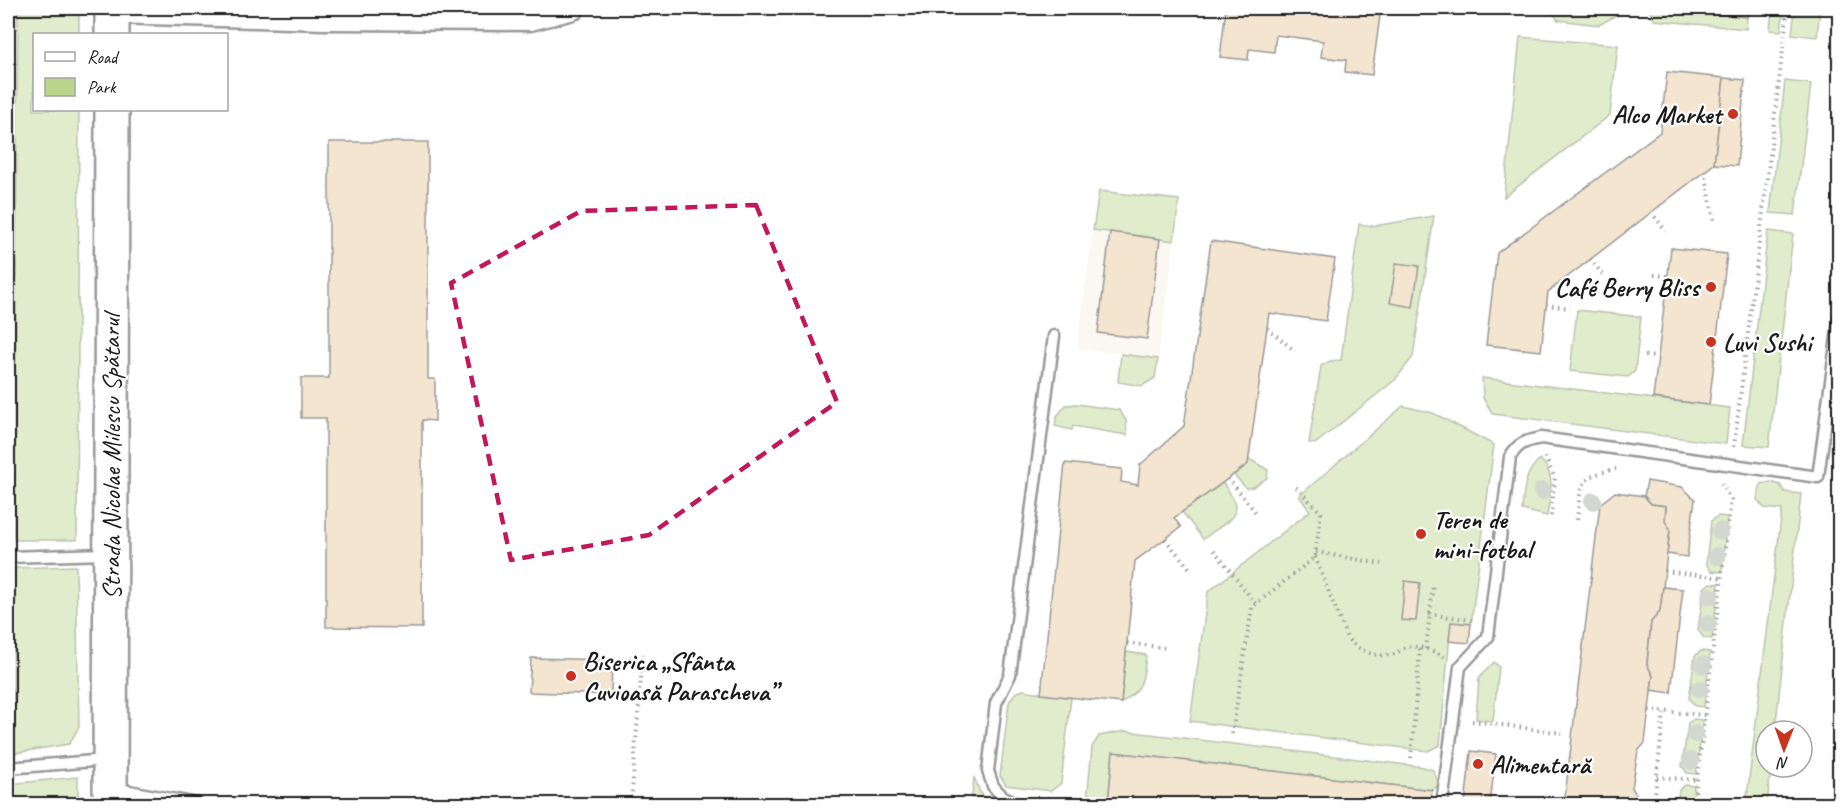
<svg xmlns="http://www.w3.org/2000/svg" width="1847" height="812" font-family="Caveat,sans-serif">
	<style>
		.built { fill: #f7eee0 }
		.green { fill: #bbd58c; stroke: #6c7854; stroke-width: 1.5 }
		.building { fill: #e4c697; stroke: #1c1c1c; stroke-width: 1.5 }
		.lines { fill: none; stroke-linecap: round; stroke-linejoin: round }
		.service-casing { stroke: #1c1c1c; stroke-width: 15 }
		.minor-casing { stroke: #1c1c1c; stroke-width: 27 }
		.primary-casing { stroke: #1c1c1c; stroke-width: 38 }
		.path { stroke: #1c1c1c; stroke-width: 4; stroke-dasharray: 1.5 4.5; stroke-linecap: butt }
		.service { stroke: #fff; stroke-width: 10 }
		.minor { stroke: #fff; stroke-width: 22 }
		.primary { stroke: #fff; stroke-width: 33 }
		.tree { fill: #a1a698 }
		.marked { fill: none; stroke: #c2185b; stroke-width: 4.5; stroke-dasharray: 12 8; stroke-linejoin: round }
		.poi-dot { fill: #c8321e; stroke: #fff; stroke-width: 2 }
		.labels { text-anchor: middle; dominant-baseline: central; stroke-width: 4.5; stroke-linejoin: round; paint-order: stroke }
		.poi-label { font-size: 26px; font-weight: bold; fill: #1c1c1c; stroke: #fff; text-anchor: start }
		.street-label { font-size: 26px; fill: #1c1c1c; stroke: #fff }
	</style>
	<rect width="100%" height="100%" fill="#fff"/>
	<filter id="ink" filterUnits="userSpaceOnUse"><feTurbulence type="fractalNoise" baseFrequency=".0167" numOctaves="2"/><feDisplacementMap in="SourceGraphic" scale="12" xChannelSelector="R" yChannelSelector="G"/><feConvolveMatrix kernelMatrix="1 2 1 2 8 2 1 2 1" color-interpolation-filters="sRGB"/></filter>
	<g filter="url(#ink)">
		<g class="built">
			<polygon points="8,8 18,8 13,727 8,727"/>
			<polygon points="1093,230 1174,241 1158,359 1077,348"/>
		</g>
		<g class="green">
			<polygon points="18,8 79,8 79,34 34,34 34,110 79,110 77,540 14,540"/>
			<polygon points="1549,8 1620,8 1617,15 1599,25 1558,20"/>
			<polygon points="1649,8 1747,17 1746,29 1654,20"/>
			<polygon points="1772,8 1784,8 1781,31 1770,30"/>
			<polygon points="1795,8 1820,8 1817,37 1792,34"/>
			<polygon points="1520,37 1618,45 1610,115 1504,197"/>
			<polygon points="1785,81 1811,84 1795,215 1770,213"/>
			<polygon points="1099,191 1179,200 1174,241 1093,230"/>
			<polygon points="1434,216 1413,357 1395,380 1315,444 1309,443 1321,366 1330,361 1341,360 1359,224 1374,226"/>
			<polygon points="1768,231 1793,234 1769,447 1743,445"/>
			<polygon points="1577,310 1641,317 1635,371 1628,377 1570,371"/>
			<polygon points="1121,354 1158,359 1155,378 1142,386 1118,382"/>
			<polygon points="1482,378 1730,408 1726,444 1493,414 1483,398"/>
			<polygon points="1077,404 1119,410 1126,420 1127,435 1073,426 1072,430 1055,426 1057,416 1066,405"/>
			<polygon points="1403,406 1433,413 1494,445 1471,624 1451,623 1440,745 1428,751 1190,721 1208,592 1310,511 1299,496"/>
			<polygon points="1249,459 1268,470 1267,478 1253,487 1246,488 1234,475 1248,464"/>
			<path d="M1540,459C1557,474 1550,496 1547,516L1522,510C1524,490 1524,473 1540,459Z"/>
			<polygon points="1771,482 1780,485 1785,492 1801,494 1775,731 1766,731 1766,767 1771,767 1767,804 1746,804 1782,510 1764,508 1757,499 1761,484"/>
			<path d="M1223,483C1248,516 1231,518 1203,539L1182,512Z"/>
			<polygon points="1718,516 1727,517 1722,572 1711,571 1706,563 1711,521"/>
			<polygon points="76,566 79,727 69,744 8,754 8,727 13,727 14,568"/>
			<polygon points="1710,583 1719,584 1712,639 1704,638 1698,630 1704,588"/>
			<polygon points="1701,651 1710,652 1704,707 1695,706 1689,698 1695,656"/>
			<path d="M1126,652L1146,655C1143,680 1144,689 1121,703Z"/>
			<polygon points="1494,662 1499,667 1493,721 1476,719 1479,678"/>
			<polygon points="1023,690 1071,698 1061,783 1051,791 1006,785 1000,776 1009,702 1015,693"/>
			<polygon points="1694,719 1703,720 1696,774 1687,773 1682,766 1688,723"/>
			<polygon points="1125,731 1424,767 1433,770 1439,784 1432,790 1113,752 1108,803 1087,801 1092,747 1099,736"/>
			<polygon points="78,777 78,804 8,804 8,784"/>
			<polygon points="974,777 980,792 991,804 971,804"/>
			<polygon points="1685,785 1694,786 1692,804 1677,804 1679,790"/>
		</g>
		<g class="building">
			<polygon points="1226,8 1381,8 1372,75 1345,72 1346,60 1321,57 1323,41 1276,35 1274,52 1249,49 1248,60 1220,57"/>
			<polygon points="1660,8 1748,8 1747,17"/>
			<polygon points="1667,72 1724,78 1714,164 1548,292 1541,351 1486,345 1497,253 1660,132"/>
			<polygon points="1724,78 1745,80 1737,166 1714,164"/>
			<polygon points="329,142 428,142 428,379 435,379 435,421 422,420 422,628 326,627 326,418 301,418 301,378 329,378"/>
			<polygon points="1110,232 1160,239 1147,339 1098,333"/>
			<polygon points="1211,241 1335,259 1326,321 1269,313 1248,464 1174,518 1181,527 1135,561 1121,703 1041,694 1065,463 1122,469 1121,482 1138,485 1140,465 1184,426"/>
			<polygon points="1671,248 1727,254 1709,405 1653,398"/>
			<polygon points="1396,263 1419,266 1413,307 1390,303"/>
			<polygon points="1647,481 1682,487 1695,499 1687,557 1667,554 1670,529 1665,521 1666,506 1651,504 1644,496"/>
			<polygon points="1615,492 1644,496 1651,504 1666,506 1665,521 1670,529 1660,612 1651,622 1647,664 1653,676 1645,743 1638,751 1632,788 1643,804 1564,804 1600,504"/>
			<polygon points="1405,581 1420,583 1416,621 1401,620"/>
			<polygon points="1663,587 1683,589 1671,693 1651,690 1653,676 1647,664 1651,622 1660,612"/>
			<polygon points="1451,622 1471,624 1469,643 1449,641"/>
			<polygon points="531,658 612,660 611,695 529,692"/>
			<polygon points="1471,751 1496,754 1490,804 1465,804"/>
			<polygon points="1113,752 1432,790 1431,804 1108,803"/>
		</g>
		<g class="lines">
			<g class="service-casing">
				<g id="service">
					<polyline points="8,557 106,554"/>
					<polyline points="8,768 106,760"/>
					<polyline points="113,788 198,804"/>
					<polyline points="1018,804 1002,796 993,786 988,771 996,703 1010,675 1054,336"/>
					<path d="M1442,804L1460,667L1488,637L1510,457C1518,443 1526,441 1541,438L1818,477L1840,315"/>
				</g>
			</g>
			<g class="minor-casing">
				<polyline id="minor" points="112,12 326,18 530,19 573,8"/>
			</g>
			<g class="primary-casing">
				<g id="primary">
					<polyline points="112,34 112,8"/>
					<polyline points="110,804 112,110"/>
				</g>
			</g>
			<g class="path">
				<polyline points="1705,171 1714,220"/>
				<polyline points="1651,212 1666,231"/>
				<polyline points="1590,259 1604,276"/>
				<polyline points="1654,275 1667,276"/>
				<polyline points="1546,305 1570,308"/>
				<polyline points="1267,328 1295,351"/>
				<polyline points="1645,356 1658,357"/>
				<polyline points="1734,447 1788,8"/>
				<polyline points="1545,457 1555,478 1551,516"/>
				<polyline points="1228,478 1257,514"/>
				<path d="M1577,520C1581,486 1578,476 1616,469"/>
				<polyline points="1165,539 1191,570"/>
				<polyline points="1214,550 1256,604"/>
				<polyline points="1316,552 1382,564"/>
				<path d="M1315,557L1347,638C1356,650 1378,659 1394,654C1399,652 1403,648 1407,647C1419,645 1435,651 1444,657"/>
				<polyline points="1665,571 1722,578"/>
				<polyline points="1429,614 1472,620"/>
				<polyline points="1127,643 1167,648"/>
				<polyline points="1426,649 1433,586"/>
				<polyline points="1649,710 1705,715"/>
				<polyline points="1472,721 1562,733"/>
				<polyline points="1232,734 1252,607 1315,557 1321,513 1293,484"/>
				<polyline points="1411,758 1420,648"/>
				<polyline points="1657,777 1697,780"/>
				<polyline points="631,804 643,654"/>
				<polyline points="1654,804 1664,711"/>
				<polyline points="1694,804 1731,500 1721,483"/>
			</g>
			<use href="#service" class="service"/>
			<use href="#minor" class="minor"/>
			<use href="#primary" class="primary"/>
		</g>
		<g class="tree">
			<circle cx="1542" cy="491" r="9"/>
			<circle cx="1593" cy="501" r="9"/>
			<circle cx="1720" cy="531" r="9"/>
			<circle cx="1717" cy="556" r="9"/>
			<circle cx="1710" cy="596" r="9"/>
			<circle cx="1708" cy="624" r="9"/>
			<circle cx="1703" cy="665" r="9"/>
			<circle cx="1700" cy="689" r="9"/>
			<circle cx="1695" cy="734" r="9"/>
			<circle cx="1691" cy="761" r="9"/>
		</g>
	</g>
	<path d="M0 0H1847V812H0ZM756,205L837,402L649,535L511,560L451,283L581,211Z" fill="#fff" fill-opacity=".55" fill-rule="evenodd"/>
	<path class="marked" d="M756,205L837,402L649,535L511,560L451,283L581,211Z"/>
	<g class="poi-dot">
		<circle cx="1733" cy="114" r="6"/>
		<circle cx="1711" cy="287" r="6"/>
		<circle cx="1711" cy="342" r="6"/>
		<circle cx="1421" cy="534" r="6"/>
		<circle cx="571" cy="676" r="6"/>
		<circle cx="1478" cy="764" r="6"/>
	</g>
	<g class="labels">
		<g class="poi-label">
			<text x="1721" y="114" text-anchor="end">Alco Market</text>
			<text x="1699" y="287" text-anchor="end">Café Berry Bliss</text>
			<text x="1723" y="342">Luvi Sushi</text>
			<text x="1433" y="519">Teren de<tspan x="1433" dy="30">mini-fotbal</tspan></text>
			<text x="583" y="661">Biserica „Sfânta<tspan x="583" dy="30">Cuvioasă Parascheva”</tspan></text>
			<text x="1490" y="764">Alimentară</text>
		</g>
		<g class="street-label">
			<text transform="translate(111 457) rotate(-90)">Strada Nicolae Milescu Spătarul</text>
		</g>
	</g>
	<rect width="1847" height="812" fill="none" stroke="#fff" stroke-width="30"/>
	<rect x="15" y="15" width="1817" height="782" fill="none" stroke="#1c1c1c" stroke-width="2" filter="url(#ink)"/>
	<rect x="33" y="33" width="195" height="78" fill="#ffffff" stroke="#a4a4a4" stroke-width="1.5"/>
	<rect x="45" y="52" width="30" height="9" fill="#ffffff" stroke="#a4a4a4" stroke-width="1.5"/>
	<text x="87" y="63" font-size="18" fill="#1c1c1c">Road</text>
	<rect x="45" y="78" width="30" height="18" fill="#bbd58c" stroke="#a4a4a4" stroke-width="1.5"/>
	<text x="87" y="93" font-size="18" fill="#1c1c1c">Park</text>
	<g transform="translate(1784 749) rotate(181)"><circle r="28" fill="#ffffff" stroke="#a4a4a4" stroke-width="1.5"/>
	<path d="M0-4.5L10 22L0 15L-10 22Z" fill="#c8321e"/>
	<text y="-9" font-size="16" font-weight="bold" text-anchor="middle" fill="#1c1c1c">N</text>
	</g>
</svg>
